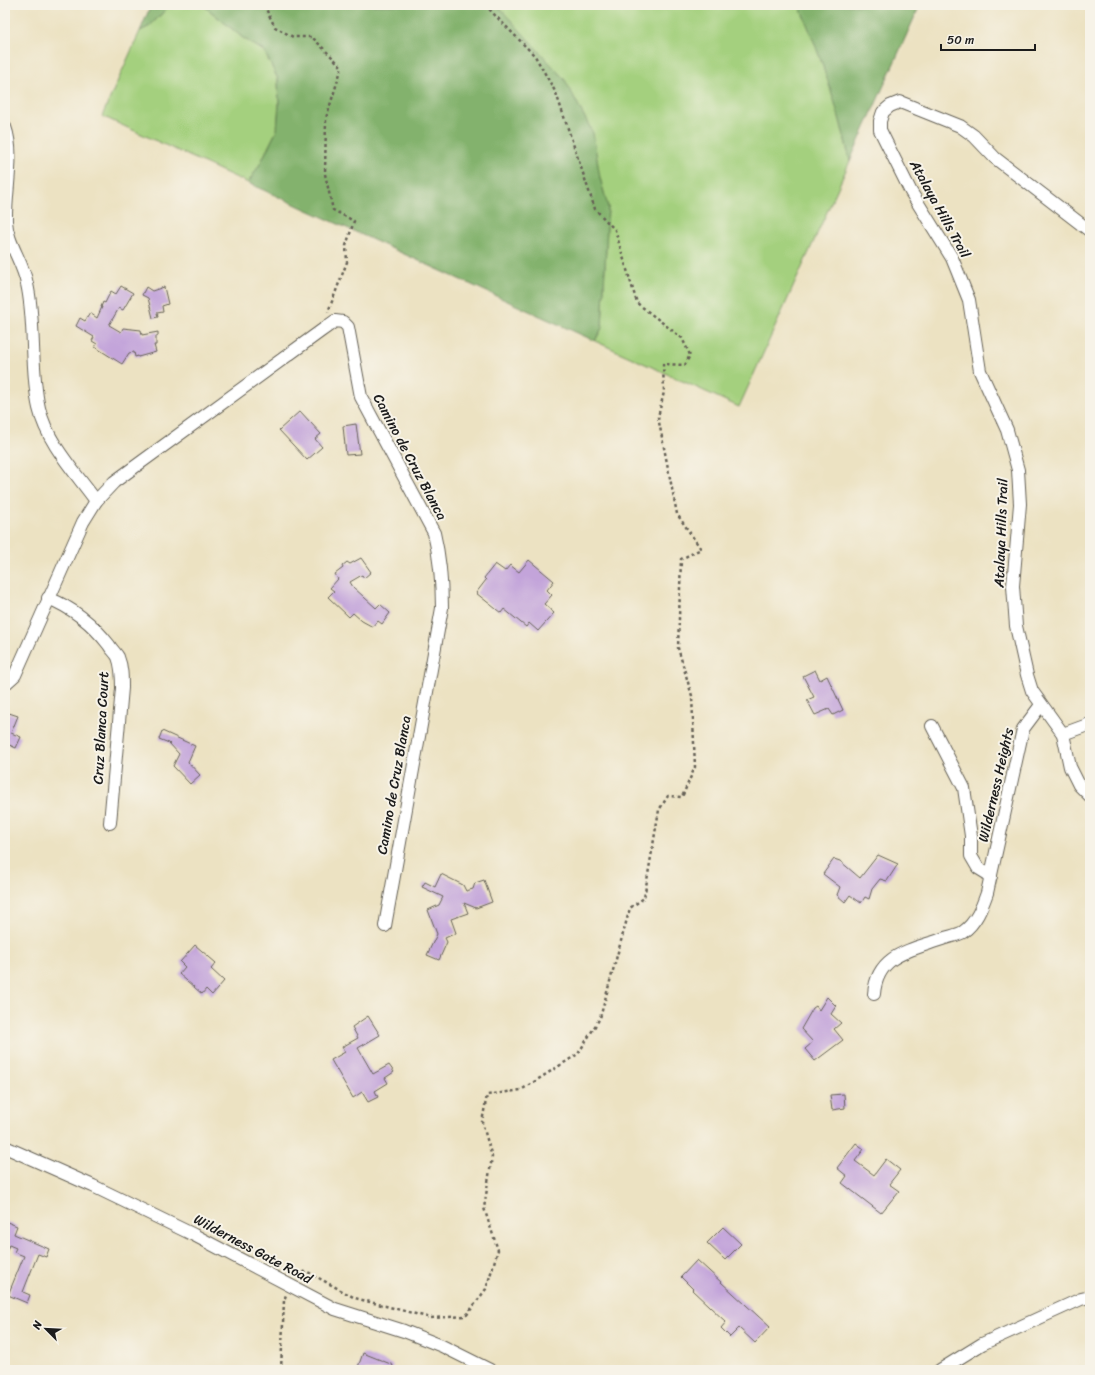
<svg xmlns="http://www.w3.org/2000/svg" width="1095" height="1375" font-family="Sriracha,sans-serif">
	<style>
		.green { fill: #a4d07e; stroke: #60764d }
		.forest { fill: #83b26d; stroke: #506744 }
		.building { fill: #c3a4da }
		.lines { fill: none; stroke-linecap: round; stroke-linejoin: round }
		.minor-casing { stroke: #656156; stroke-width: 14 }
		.path { stroke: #656156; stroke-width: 2.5; stroke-dasharray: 3 3; stroke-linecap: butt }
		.minor { stroke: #fff; stroke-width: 12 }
		.labels { text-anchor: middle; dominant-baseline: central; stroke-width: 4; stroke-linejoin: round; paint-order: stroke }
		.street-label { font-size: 14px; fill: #1c1c1c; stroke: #f7f3e8 }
	</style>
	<rect width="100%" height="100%" fill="#f7f3e8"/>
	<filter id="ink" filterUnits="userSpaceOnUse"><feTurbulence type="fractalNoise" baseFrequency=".025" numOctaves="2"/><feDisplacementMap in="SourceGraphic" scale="8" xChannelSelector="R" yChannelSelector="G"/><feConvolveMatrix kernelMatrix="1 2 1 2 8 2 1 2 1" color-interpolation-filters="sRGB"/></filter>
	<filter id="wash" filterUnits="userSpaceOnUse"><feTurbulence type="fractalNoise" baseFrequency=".012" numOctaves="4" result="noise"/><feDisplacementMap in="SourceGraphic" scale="16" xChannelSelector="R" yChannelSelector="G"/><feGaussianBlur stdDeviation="0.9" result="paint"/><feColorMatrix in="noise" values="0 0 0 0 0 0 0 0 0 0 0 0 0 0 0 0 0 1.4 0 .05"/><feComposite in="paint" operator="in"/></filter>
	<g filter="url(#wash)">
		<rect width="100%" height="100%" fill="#ece2c2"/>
		<g class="green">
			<polygon points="170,5 203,5 243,38 264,51 278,79 279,104 277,130 260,164 248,183 102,116 140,31 150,26"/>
			<polygon points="497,5 799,5 814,40 838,111 850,161 739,407 595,341 602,328 608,207 600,178"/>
		</g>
		<g class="forest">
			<polygon points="151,5 170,5 150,26 140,31"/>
			<polygon points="203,5 497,5 565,80 593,133 600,178 608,207 602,328 595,341 248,183 260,164 277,130 279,104 278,79 264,51 243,38"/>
			<path d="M799,5H920L850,161C838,107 821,56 799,5Z"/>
		</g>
		<g id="blocks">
			<g class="building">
				<polygon points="121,286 133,293 123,310 119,308 109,325 121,332 123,328 141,330 142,335 158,332 158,336 156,336 156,345 154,345 156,352 138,357 138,356 135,357 134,352 129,353 122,364 95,347 97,344 92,341 94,337 76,326 80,318 85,321 90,313 97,318 102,307 101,307 103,302 105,303 111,291 116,294"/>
				<polygon points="146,287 152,291 164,287 168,304 162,306 163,312 157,313 158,317 153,318 148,298 142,295"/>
				<polygon points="300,411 321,434 315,439 322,447 307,460 279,430"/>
				<polygon points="356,424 360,454 346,455 343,426"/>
				<polygon points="361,558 371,572 364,578 362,575 350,582 353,587 376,608 380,604 390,613 382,624 378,621 373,627 362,621 353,613 349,617 328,597 334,591 330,588 338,579 335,574 343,568 342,566 347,562 350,564"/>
				<polygon points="529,560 554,581 547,590 552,595 544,604 554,613 538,631 529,623 526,627 504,609 501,613 476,593 486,580 484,578 495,564 505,571 510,565 519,572"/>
				<polygon points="815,670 820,680 827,676 843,710 833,715 829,709 815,715 807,700 814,697 803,676"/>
				<polygon points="9,713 18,716 11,733 21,737 16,748 5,743 5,723"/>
				<polygon points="162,731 195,746 188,762 200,775 190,784 173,766 179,754 169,743 159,739"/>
				<polygon points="878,855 898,864 887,881 880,879 872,889 869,899 865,897 861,903 850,895 845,902 837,895 840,887 823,874 834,859 840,861 860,878"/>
				<polygon points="441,874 463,885 466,891 473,889 475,883 484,880 492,902 476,908 464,903 468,913 451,919 456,933 445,938 447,942 439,960 427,955 437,934 428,910 439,905 443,897 422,887 425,882 435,887"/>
				<polygon points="195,945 216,963 211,969 224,981 212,995 206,989 202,994 179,974 185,967 180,962"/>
				<polygon points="827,997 836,1006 831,1014 841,1023 834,1029 843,1040 815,1061 805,1049 813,1042 801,1029 813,1008 816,1006 819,1010"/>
				<polygon points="368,1016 380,1035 358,1048 373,1074 389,1065 394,1072 385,1078 388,1083 375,1091 378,1097 368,1102 362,1092 353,1098 331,1060 345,1052 342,1047 358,1038 352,1027"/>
				<polygon points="844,1094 845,1108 832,1110 830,1095"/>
				<polygon points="856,1143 864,1149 855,1161 874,1175 886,1159 900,1170 889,1184 899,1191 881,1213 842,1183 847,1176 837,1168"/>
				<polygon points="7,1222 17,1226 14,1234 49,1249 46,1257 38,1254 23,1292 30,1295 27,1303 8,1295 24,1256 14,1252 16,1248 9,1245 5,1255 5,1226"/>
				<polygon points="723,1227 741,1244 725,1260 707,1243"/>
				<polygon points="697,1260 770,1327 755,1343 739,1328 730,1337 721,1328 726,1322 692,1290 693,1289 681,1277"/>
				<polygon points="363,1353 393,1365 391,1370 357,1370"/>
			</g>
		</g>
	</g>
	<g filter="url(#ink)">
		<use href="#blocks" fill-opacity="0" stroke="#656156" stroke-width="1"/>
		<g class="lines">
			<g class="minor-casing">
				<g id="minor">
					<path d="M5,127C15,154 5,193 6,221C7,243 23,262 27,284C36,323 30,369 39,408C47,443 76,473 96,501"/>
					<polyline points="1090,231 995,158 974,136 960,126 900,102 890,106 883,112 880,121 880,130 911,192 952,258 969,300 980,371 1007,430 1018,470 1020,504 1013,586 1016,626 1027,675 1032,691 1063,734 1070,767 1079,785 1090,796"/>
					<path d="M48,598C73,608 92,623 109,645C111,649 116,653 118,657C122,667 122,677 122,688L110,823"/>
					<path d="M5,684L15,675L83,522L96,501L114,482L321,331L335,321L343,322L348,327L361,397L434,533C440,558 442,582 442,608L385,926"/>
					<polyline points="932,726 964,788 971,836 971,856 978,868 991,876"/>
					<polyline points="1063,734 1090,724"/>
					<path d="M874,994C877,953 913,950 945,938C951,936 958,935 963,932C976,923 982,907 987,893L1023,729L1041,705"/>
					<polyline points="5,1147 93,1186 194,1235 335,1309 404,1331 442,1346 490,1370"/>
					<polyline points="940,1370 982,1344 1081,1299 1090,1297"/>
				</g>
			</g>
			<g class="path">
				<polyline points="264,5 275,27 293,37 312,37 342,67 326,118 325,174 333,210 354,221 346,246 347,262 328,312"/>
				<polyline points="5,70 5,75"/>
				<polyline points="298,1276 306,1271 355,1298 431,1318 466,1316 486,1289 498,1250 484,1208 492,1157 482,1122 487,1095 521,1090 578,1054 600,1018 630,908 644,898 659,810 668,796 682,797 695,767 692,696 678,648 681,559 701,549 677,514 658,417 664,392 663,364 685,365 690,355 682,338 637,303 615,230 595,209 556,93 535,56 485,5"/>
				<polyline points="281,1370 284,1300 286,1295"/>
			</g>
			<use href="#minor" class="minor"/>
		</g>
	</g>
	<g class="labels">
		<g class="street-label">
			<text transform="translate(940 209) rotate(61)">Atalaya Hills Trail</text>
			<text transform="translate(410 457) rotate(62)">Camino de Cruz Blanca</text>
			<text transform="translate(1001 533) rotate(-88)">Atalaya Hills Trail</text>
			<text transform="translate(101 728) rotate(-87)">Cruz Blanca Court</text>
			<text transform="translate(394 785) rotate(-80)">Camino de Cruz Blanca</text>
			<text transform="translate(996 785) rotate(-77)">Wilderness Heights</text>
			<text transform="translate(253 1249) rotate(28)">Wilderness Gate Road</text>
		</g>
	</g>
	<rect width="1095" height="1375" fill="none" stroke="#f7f3e8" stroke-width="20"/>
	<g transform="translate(46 1329) rotate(294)" stroke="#f7f3e8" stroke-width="3" paint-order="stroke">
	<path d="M0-3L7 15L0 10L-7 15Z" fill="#1c1c1c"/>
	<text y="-6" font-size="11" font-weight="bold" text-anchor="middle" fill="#1c1c1c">N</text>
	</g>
	<path d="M941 44v6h94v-6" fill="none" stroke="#1c1c1c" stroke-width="2"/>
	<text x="947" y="44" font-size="12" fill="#1c1c1c" stroke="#f7f3e8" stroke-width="3" paint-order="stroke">50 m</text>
</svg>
